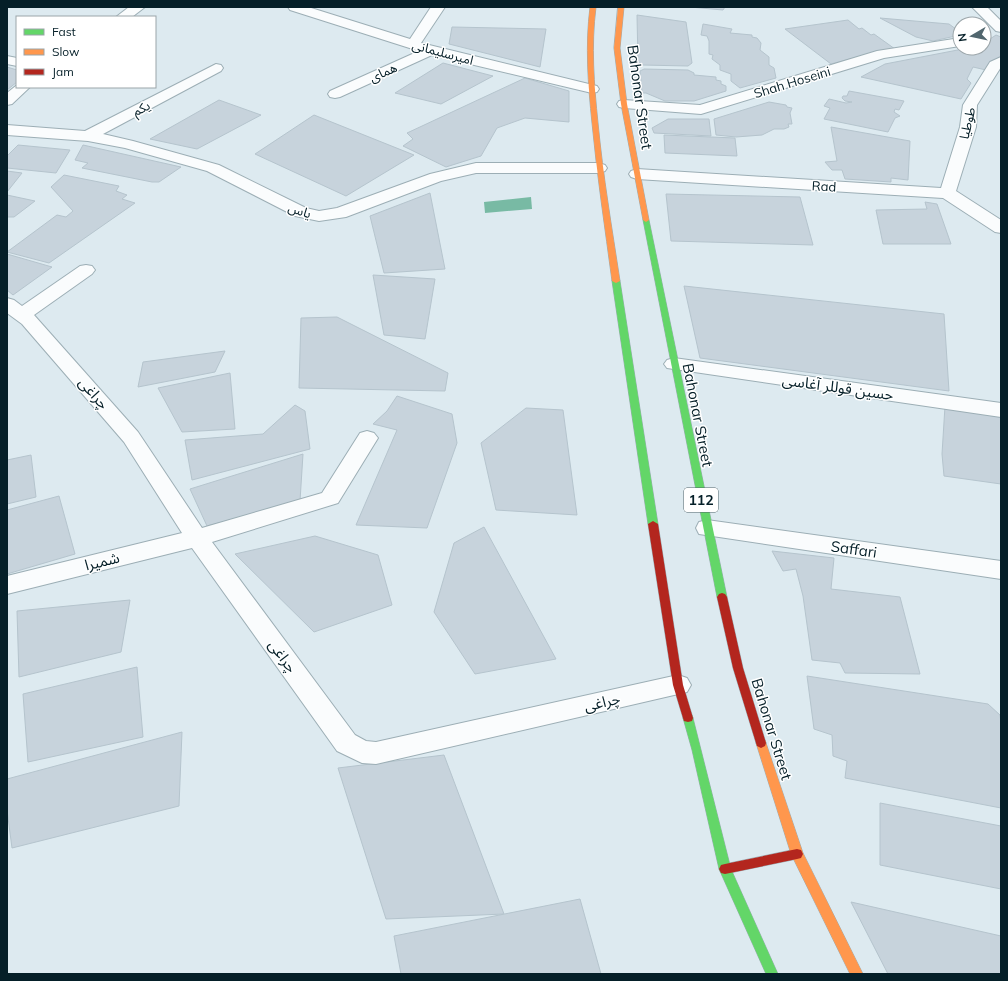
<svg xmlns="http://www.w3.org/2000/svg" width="1008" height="981" font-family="Mulish,'Noto Sans Arabic',sans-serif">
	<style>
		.water { fill: #78baa4 }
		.building { fill: #c7d3dc; stroke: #b5c4cd }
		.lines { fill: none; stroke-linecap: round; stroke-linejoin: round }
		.street-casing { stroke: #9caeb5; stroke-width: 2 }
		.fast-casing { stroke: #9caeb5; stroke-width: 1 }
		.slow-casing { stroke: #9caeb5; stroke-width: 1 }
		.jam-casing { stroke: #9caeb5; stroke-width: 1 }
		.street { fill: #fafcfd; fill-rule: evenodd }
		.fast { fill: #63d668; fill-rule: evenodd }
		.slow { fill: #ff974d; fill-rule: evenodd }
		.jam { fill: #b3261e; fill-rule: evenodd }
		.labels { text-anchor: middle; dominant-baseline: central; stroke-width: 3; stroke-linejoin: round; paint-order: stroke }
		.far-street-label { font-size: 13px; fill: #051f28; stroke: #fff }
		.shield { fill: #fff; stroke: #506268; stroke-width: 1 }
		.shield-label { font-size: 14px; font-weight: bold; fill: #051f28 }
		.street-label { font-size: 15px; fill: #051f28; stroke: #fff }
	</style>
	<rect width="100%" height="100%" fill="#ddeaf0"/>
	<polygon class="water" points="531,197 532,209 485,213 484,202"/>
	<g class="building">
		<polygon points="690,7 725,7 723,10"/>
		<polygon points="637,15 686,22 692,63 688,66 642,65 638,63"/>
		<polygon points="880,18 949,24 960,32 960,35 933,41 916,37"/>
		<polygon points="848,20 859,29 862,28 871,35 874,34 895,49 872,53 831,64 785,29"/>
		<polygon points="703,24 732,29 730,33 752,35 752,37 757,38 761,43 760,50 769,57 769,65 774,68 776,78 740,88 731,81 731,74 720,70 720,65 712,59 713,55 709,54 709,41 707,36 701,35"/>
		<polygon points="452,27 546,29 540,67 449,44"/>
		<polygon points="996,35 1001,37 1001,59 986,70 973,67 967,79 971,83 961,99 861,77 885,64 968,48 984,48 984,43"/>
		<polygon points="443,63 493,76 441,104 395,93"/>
		<polygon points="7,67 17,70 17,82 7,90"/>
		<polygon points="644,69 688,70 694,73 694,75 716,77 716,80 721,81 721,84 726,86 726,91 694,101 665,101 646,93 642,93 640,71"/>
		<polygon points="525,78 569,91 569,122 525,118 497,128 481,156 446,167 403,146 413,139 407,133"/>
		<polygon points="849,91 904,101 899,110 895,109 894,112 900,116 895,118 888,132 824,119 830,108 824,106 829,99 846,103 852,102 845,101 842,98 843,96 847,96"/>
		<polygon points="219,100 261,115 197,149 150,139"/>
		<polygon points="769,102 786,105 787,107 792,108 790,113 792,124 788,124 789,127 784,129 774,129 762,135 736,137 716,135 714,119"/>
		<polygon points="314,115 414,155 346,196 255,154"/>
		<polygon points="668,119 709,119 711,136 654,133 652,128"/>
		<polygon points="831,127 910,141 908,180 891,178 891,182 845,179 842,170 832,170 825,162 837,161"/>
		<polygon points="664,135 735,138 737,156 665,153"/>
		<polygon points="18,145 70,150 56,173 7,168 7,156"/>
		<polygon points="83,145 181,167 159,182 152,182 82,168 88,163 75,160"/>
		<polygon points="7,171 22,173 7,192"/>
		<polygon points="64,175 119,186 116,191 127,195 122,199 135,203 49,263 7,252 57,215 66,217 73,211 51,187"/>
		<polygon points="430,193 445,269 384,273 370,216"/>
		<polygon points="666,194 800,197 813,245 671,241"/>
		<polygon points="7,195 35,201 14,217 7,217"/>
		<polygon points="925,202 937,204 951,244 883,244 876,210 927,209"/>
		<polygon points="7,254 52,267 13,295 7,290"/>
		<polygon points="373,275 435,279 425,339 384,335"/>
		<polygon points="684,286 944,314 949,391 700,358"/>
		<polygon points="337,317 448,373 445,391 299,388 301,318"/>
		<polygon points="225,351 215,372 138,387 143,362"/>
		<polygon points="230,373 235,429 182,432 158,388"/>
		<polygon points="397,396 452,414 457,443 427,528 356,525 397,430 373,424 387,411"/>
		<polygon points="295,405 305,411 310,449 192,480 185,440 263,434"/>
		<polygon points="945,406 1001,415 1001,484 944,476 942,454"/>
		<polygon points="526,408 563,410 577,515 496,510 481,443"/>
		<polygon points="303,454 300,501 207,526 190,489"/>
		<polygon points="31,455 36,497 7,504 7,460"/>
		<polygon points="59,496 75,554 7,574 7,510"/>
		<polygon points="484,527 556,659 475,674 434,612 454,543"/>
		<polygon points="315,536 378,555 392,605 314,632 235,554"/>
		<polygon points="772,551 834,558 831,589 900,597 920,674 845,673 840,663 812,660 803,596 796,569 783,571"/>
		<polygon points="130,600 121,652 19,677 17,611"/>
		<polygon points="137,667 143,737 28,762 23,694"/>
		<polygon points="807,676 988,704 1000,715 1001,723 1001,808 845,778 847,761 833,756 832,735 814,729"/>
		<polygon points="182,732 179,806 12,848 7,810 7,779"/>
		<polygon points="444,755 504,914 386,919 338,768"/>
		<polygon points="880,803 1001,826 1001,889 880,865"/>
		<polygon points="580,899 601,974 401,974 394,936"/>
		<polygon points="851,902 1001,936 1001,974 888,974"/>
	</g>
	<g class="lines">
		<g class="street-casing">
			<g id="street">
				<polygon points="129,7 145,7 132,17 116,17"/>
				<polygon points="288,7 308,7 410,39 431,7 445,7 421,43 597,86 599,89 597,92 592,93 432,55 340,97 335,98 330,97 328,94 330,91 419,51 290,10"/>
				<polygon points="972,7 987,7 1001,21 1001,32 996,31"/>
				<polygon points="960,38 960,46 884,58 701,114 624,108 619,107 617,104 619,101 624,100 700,105 877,51"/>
				<polygon points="7,56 17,58 17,66 7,64"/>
				<polygon points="1001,57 1001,67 977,105 976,127 956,191 1001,220 1001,233 995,232 943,198 637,179 631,177 629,174 631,171 637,169 941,188 960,127 963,105 990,62"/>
				<polygon points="216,64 221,65 223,68 221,71 103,134 133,141 219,165 306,208 319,211 337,208 430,174 476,163 599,163 605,165 607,168 605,171 599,173 476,173 441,181 346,217 319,221 295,216 207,171 125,148 88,141 7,135 7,125 85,131"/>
				<polygon points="17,85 17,87 30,87 12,104 7,105 7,93"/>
				<polygon points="86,265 92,266 95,270 92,274 34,315 138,432 202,528 322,493 360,433 367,431 374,433 378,438 338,503 212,542 355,735 366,741 376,742 678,675 687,678 691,685 687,692 376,764 362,763 337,751 192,548 7,594 7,576 182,533 124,442 22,324 7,313 7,298 14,300 22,306 80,266"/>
				<polygon points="674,358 1001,403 1001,417 667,368 664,364 667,360"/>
				<polygon points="707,520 1001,561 1001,579 699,534 696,528 699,522"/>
			</g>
		</g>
		<g class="fast-casing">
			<g id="fast">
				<polygon points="646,218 649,220 727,597 725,600 719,600 717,597 643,220"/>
				<polygon points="613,279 619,279 620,281 658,524 653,527 648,524 612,281"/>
				<polygon points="688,714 692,715 693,718 731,869 778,974 766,974 719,869 692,750 683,718 684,715"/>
			</g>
		</g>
		<g class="slow-casing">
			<g id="slow">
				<path d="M590,7H596C591,46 594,84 598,123C603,176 612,228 620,281L616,283L612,281C605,228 597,176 592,123C588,84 585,46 590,7Z"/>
				<polygon points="618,7 624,7 620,48 627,104 649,220 646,222 643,220 621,104 614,48"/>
				<polygon points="761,738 765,740 766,743 803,853 863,974 850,974 791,854 756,743 757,740"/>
			</g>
		</g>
		<g class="jam-casing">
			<g id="jam">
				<polygon points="653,521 658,524 683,685 693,718 692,721 688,722 684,721 683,718 673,685 648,524"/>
				<polygon points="722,593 725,594 727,597 743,668 766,743 765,746 761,748 757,746 756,743 733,668 717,597 719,594"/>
				<polygon points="797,849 801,850 803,854 801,858 797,859 725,874 721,873 719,869 721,865 725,864"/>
			</g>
		</g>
		<use href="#street" class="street"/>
		<use href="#fast" class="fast"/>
		<use href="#slow" class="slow"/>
		<use href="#jam" class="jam"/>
	</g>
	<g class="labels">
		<g class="far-street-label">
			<text transform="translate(443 52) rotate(15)">امیرسلیمانی</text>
			<text transform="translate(383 72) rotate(-24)">همای</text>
			<text transform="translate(792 82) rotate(-17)">Shah Hoseini</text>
			<text transform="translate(141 108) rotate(-28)">یکم</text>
			<text transform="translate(967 123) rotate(-77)">طوطیا</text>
			<text transform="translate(824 186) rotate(3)">Rad</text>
			<text transform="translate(300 210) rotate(19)">یاس</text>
		</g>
		<rect class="shield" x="684" y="488" width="34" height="24" rx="3"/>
		<g class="shield-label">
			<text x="701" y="500">112</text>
		</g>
		<g class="street-label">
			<text transform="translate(640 97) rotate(82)">Bahonar Street</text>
			<text transform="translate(838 387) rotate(8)">حسین قوللر آغاسی</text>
			<text transform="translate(94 393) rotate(49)">چراغی</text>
			<text transform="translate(698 415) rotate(79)">Bahonar Street</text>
			<text transform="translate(854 549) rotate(8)">Saffari</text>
			<text transform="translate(102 561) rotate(-14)">شمیرا</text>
			<text transform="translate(283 656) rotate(54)">چراغی</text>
			<text transform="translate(602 702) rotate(-13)">چراغی</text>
			<text transform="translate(772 729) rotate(73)">Bahonar Street</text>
		</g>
	</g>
	<rect width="1008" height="981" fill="none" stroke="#051f28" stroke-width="16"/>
	<rect x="16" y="16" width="140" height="72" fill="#ffffff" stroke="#9ba5a9"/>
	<rect x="24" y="29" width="20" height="6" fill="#63d668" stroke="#9ba5a9"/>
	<text x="52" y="36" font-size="12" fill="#051f28">Fast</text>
	<rect x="24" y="49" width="20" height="6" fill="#ff974d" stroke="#9ba5a9"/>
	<text x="52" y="56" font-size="12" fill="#051f28">Slow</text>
	<rect x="24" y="69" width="20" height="6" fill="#b3261e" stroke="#9ba5a9"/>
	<text x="52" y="76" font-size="12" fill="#051f28">Jam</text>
	<g transform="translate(972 36) rotate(261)"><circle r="19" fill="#ffffff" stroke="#9ba5a9"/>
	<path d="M0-3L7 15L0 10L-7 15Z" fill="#51666e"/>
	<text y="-6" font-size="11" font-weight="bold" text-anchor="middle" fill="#051f28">N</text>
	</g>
</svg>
